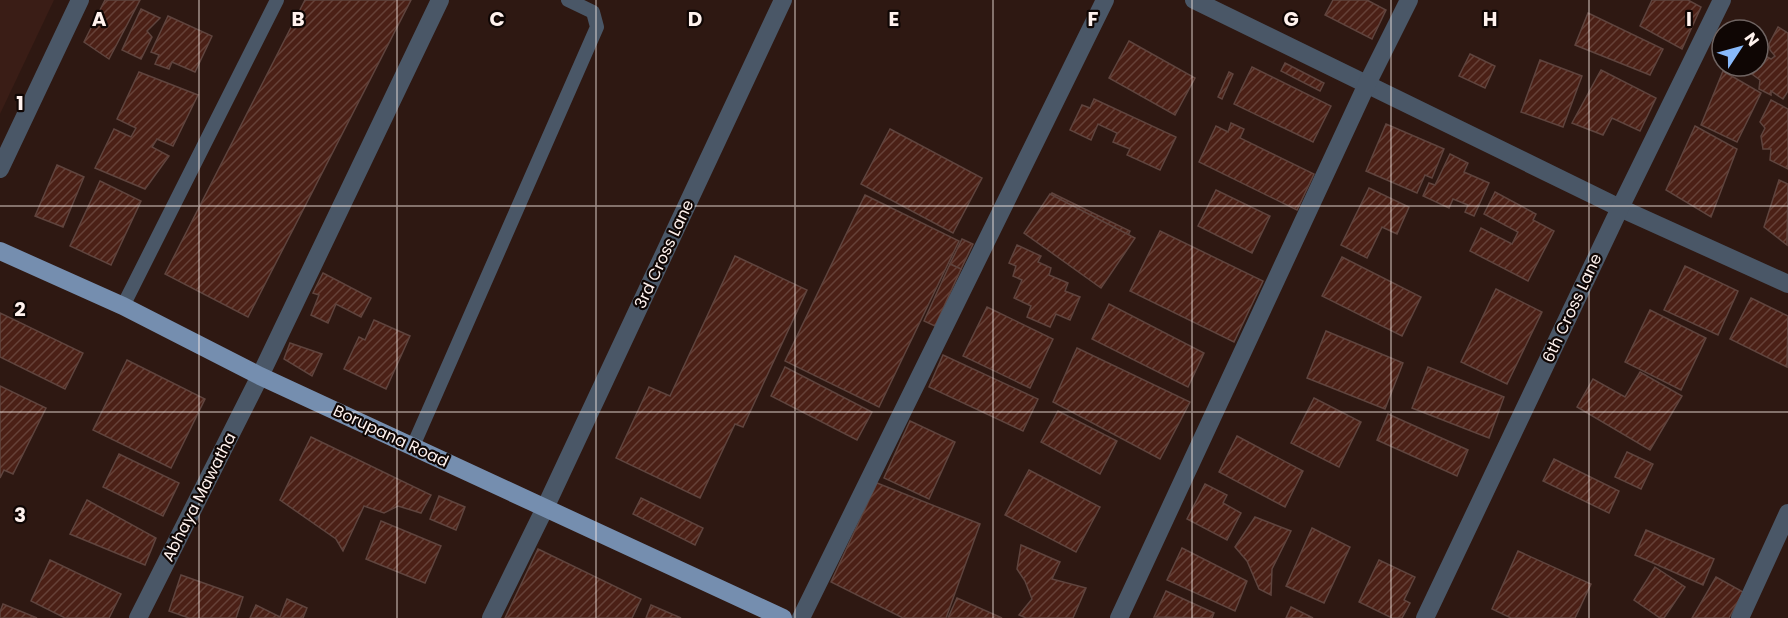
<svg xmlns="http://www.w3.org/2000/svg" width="1788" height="618" font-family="Poppins,sans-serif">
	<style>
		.built { fill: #3a1d16 }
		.building { fill: url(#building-hatch); stroke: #5f443e; stroke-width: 1.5 }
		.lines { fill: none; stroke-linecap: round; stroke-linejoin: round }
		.service { stroke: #4a5767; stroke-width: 14 }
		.minor { stroke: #4a5767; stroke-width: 18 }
		.primary { stroke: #758eaf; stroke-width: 18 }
		.grid { fill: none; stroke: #fff2ee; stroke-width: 1.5; stroke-opacity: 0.55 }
		.labels { text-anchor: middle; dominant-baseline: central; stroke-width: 4.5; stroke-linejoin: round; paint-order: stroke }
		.street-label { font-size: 16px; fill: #fff2ee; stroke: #0f0604 }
		.grid-label { font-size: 20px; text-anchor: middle; font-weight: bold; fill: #fff2ee; stroke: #0f0604; stroke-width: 4.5; stroke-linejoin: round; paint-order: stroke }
	</style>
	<defs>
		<pattern id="building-hatch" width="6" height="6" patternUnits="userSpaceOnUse" patternTransform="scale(1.5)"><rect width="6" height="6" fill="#4b2016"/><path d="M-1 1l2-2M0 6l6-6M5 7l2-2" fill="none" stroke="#664138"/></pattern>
	</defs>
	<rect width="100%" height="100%" fill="#2e1812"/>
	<polygon class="built" points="0,0 54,0 0,114"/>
	<g class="building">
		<polygon points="105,0 140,0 109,59 84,42"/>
		<polygon points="305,0 411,0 248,317 165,274"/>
		<polygon points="1333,0 1367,0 1386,10 1372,39 1325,15"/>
		<polygon points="1652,0 1688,0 1701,7 1682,49 1640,26"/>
		<polygon points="141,9 160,18 147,31 152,37 141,59 122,50"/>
		<polygon points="1588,13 1663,49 1650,75 1575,45"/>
		<polygon points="168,16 212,36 195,72 172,62 169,69 155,64 159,55 151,52"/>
		<polygon points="1778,27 1788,33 1788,91 1783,99 1771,91 1771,95 1759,89 1760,80 1745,69 1746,66 1758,66 1758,52 1771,59 1775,56 1770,50 1769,44"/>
		<polygon points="1129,41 1195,78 1175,115 1109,78"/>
		<polygon points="1470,54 1495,66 1485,88 1459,76"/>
		<polygon points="1540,60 1582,76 1563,127 1521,112"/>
		<polygon points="1285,63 1324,83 1320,91 1281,71"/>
		<polygon points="1252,67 1331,106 1313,142 1234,104"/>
		<polygon points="1601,70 1656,98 1640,131 1612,118 1603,135 1572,123"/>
		<polygon points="1723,71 1761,93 1737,142 1701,125"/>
		<polygon points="139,72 198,95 173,146 157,139 152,147 169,156 145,189 95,168 114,129 131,137 136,128 117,119"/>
		<polygon points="1229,72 1233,74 1222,99 1218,97"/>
		<polygon points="1094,99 1176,137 1160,170 1127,155 1130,149 1113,142 1117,133 1098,124 1091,140 1070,130 1082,105 1090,108"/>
		<polygon points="1771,100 1788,109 1788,169 1770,160 1771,149 1763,149 1761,136 1765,128 1760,122"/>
		<polygon points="1231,123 1244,129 1240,138 1314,174 1297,210 1199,162 1216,126 1228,132"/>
		<polygon points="1386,124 1444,149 1432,178 1425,175 1417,193 1366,171"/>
		<polygon points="1695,126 1737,149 1711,217 1666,190"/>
		<polygon points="890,129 982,178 953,233 861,184"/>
		<polygon points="1450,154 1468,163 1464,172 1489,183 1474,216 1465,212 1468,205 1453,199 1449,208 1423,196 1429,183 1435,185"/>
		<polygon points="57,165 84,177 63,227 35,216"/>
		<polygon points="1779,180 1788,184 1787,245 1764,227"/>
		<polygon points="100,181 141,201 111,265 70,246"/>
		<polygon points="1369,188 1409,207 1397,234 1382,227 1367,258 1341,245"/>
		<polygon points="1216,190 1270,216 1252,253 1198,226"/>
		<polygon points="1495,192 1536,214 1533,220 1554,231 1528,281 1470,251 1481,228 1512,244 1518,232 1484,214"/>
		<polygon points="1052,193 1130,231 1113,268 1034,229"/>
		<polygon points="1050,194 1135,238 1101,288 1024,233"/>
		<polygon points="865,195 959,241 879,407 785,361"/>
		<polygon points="1160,231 1263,281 1234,342 1130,291"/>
		<polygon points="962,239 973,244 961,269 950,264"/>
		<polygon points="1017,245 1041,256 1038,262 1051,268 1049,275 1068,283 1065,291 1080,297 1070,320 1056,314 1050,327 1027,317 1031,306 1014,298 1022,280 1013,276 1016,266 1009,263"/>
		<polygon points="735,256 807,290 743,427 735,424 700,498 616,458 649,387 670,396"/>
		<polygon points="1342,257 1421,297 1402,336 1322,296"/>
		<polygon points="950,264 961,269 935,326 924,321"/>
		<polygon points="1685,266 1738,291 1718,335 1664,310"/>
		<polygon points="323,273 371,298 361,317 336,304 328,323 311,315 319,295 313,293"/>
		<polygon points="1496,289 1542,312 1507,384 1461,362"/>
		<polygon points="1751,298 1788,316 1787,367 1730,339"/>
		<polygon points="1109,304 1204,353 1188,387 1092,339"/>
		<polygon points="987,307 1053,339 1030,388 963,356"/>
		<polygon points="1650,310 1706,338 1681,390 1625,362"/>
		<polygon points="0,313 83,353 65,389 0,357"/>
		<polygon points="374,320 410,336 386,389 344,369 359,337 365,340"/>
		<polygon points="1326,331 1403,363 1385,409 1307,378"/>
		<polygon points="290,343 322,354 312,376 284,359"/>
		<polygon points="1077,348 1190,402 1160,459 1053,402"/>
		<polygon points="943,355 1038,399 1023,431 929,387"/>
		<polygon points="127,360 205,399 171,468 93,430"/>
		<polygon points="785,367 872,412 857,440 771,396"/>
		<polygon points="1428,367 1504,397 1489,438 1412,408"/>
		<polygon points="1640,372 1682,396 1650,450 1577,407 1593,379 1625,397"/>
		<polygon points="0,386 46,408 13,474 4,470 0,478"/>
		<polygon points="1314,398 1361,422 1339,467 1291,443"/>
		<polygon points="1058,411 1117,441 1100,474 1041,442"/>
		<polygon points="1388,414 1468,450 1457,476 1377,440"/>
		<polygon points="910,421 955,442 929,499 884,478"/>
		<polygon points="1237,436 1303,471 1285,507 1219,472"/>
		<polygon points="311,437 431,495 421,513 398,506 384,513 364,506 343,551 336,539 280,500"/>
		<polygon points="1627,452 1653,464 1641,489 1615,477"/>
		<polygon points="119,454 179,483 163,516 103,487"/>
		<polygon points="1554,459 1619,491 1609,513 1543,481"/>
		<polygon points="1029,470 1100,507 1076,552 1005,515"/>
		<polygon points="877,483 980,524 946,618 903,618 831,582"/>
		<polygon points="1205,484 1227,495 1223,503 1241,513 1227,540 1187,519"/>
		<polygon points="439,496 465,507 456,530 430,519"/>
		<polygon points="641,498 703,528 695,545 633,514"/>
		<polygon points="87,500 156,538 145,565 70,534"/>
		<polygon points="1255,517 1291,531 1272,569 1271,595 1259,589 1247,561 1235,547"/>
		<polygon points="381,521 441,546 425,583 366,559"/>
		<polygon points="1312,528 1350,547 1324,603 1286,586"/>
		<polygon points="1646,530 1714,559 1703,585 1635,555"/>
		<polygon points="1021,545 1060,562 1052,579 1086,588 1073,618 1026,618 1019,615 1032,599 1025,581 1017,569"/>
		<polygon points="1182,548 1247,581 1235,611 1167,580"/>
		<polygon points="538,549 641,599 632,618 505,618"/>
		<polygon points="1518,551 1591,584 1575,618 1511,618 1492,609"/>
		<polygon points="50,560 121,594 109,618 65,618 31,601"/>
		<polygon points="1379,560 1415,577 1404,600 1410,603 1402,618 1392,618 1359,602"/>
		<polygon points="1655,567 1685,587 1664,618 1660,618 1634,600"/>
		<polygon points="181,575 243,597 236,618 189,618 169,611"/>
		<polygon points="1716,577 1743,592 1729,618 1692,618"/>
		<polygon points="1166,591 1214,613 1212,618 1154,617"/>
		<polygon points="957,598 1002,618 948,618"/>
		<polygon points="287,599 307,608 303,618 250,618 256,605 280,617"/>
		<polygon points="3,604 37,618 0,618 0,612"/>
		<polygon points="651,605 681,618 646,618"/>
		<polygon points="1291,607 1313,618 1286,618"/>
	</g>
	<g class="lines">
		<g class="service">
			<polyline points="123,306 277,0"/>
			<polyline points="413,446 597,27 593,12 568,0"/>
		</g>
		<g class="minor">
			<polyline points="1194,0 1620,208 1788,284"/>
			<polyline points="0,169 80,0"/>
			<polyline points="138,618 260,376 440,0"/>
			<polyline points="491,618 545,508 783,0"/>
			<polyline points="801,618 1105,0"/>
			<polyline points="1119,618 1367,84 1409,0"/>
			<polyline points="1425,618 1620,208 1722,0"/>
			<polyline points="1740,618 1788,513"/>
		</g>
		<polyline class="primary" points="0,251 123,306 260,376 783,618"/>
	</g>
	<path class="grid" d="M199,0V618M397,0V618M596,0V618M795,0V618M993,0V618M1192,0V618M1391,0V618M1589,0V618M0,206H1788M0,412H1788"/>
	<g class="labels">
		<g class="street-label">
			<text transform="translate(664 254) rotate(-65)">3rd Cross Lane</text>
			<text transform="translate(1572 308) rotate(-65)">6th Cross Lane</text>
			<text transform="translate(391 436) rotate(25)">Borupana Road</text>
			<text transform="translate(199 497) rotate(-63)">Abhaya Mawatha</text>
		</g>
	</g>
	<g class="grid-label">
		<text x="99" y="26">A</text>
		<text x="298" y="26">B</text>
		<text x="497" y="26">C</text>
		<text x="695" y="26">D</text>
		<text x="894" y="26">E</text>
		<text x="1093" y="26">F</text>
		<text x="1291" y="26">G</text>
		<text x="1490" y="26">H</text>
		<text x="1689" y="26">I</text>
		<text x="20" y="110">1</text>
		<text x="20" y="316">2</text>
		<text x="20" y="522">3</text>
	</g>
	<g transform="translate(1740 48) rotate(54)"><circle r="28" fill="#0f0604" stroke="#6f6462" stroke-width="1.5"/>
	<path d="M0-4.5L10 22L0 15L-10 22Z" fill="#88bafc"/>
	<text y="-9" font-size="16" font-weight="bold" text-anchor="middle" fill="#fff2ee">N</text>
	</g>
</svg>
